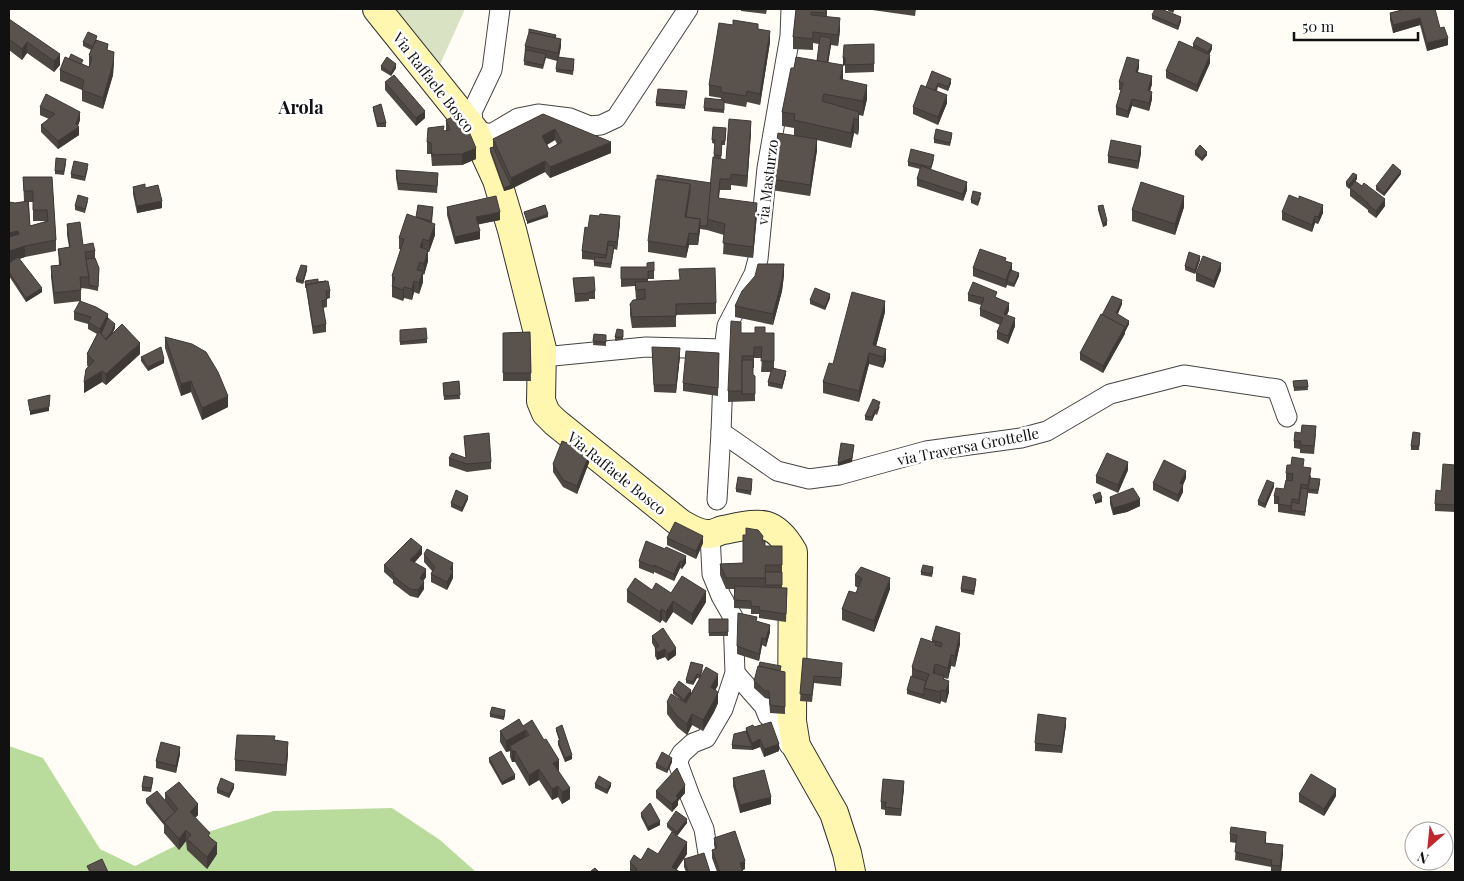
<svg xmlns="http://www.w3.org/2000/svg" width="1464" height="881" font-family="'Playfair Display',serif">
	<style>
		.forest { fill: #b9dc9c }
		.cemetery { fill: #d9e3c4 }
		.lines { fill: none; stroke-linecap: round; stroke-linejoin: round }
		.street-casing { stroke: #444; stroke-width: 21 }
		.secondary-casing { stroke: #333; stroke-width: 30 }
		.street { stroke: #fff; stroke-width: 19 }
		.secondary { stroke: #fff6b0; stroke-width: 28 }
		.wall { fill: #4d4742; fill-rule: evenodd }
		.shaded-wall { fill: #3f3936 }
		.building { fill: #5a524d; stroke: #3f3936; fill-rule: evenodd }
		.labels { text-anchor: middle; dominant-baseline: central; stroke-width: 5; stroke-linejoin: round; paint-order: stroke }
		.street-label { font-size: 15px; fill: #111; stroke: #fff }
		.quarter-label { font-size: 18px; font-weight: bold; fill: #111; stroke: #fff }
	</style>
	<rect width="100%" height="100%" fill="#fffdf5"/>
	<polygon class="forest" points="9,746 43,758 100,849 135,866 195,836 274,811 392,808 440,840 476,872 9,872"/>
	<polygon class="cemetery" points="392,9 465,9 438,69"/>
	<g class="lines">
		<g class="street-casing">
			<g id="street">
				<polyline points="500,9 492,70 472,112 474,130 491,134 518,118 538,114 570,118 590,126 601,125 616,118 688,9"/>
				<polyline points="543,357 646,347 724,349"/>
				<polyline points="721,432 777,471 809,479 839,475 926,451 1021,438 1047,431 1110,394 1184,375 1277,389 1287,417"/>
				<polyline points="717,500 721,432 724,349 727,326 754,274 758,259 767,168 790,36 791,9"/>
				<polyline points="710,535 712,574 721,596 733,617 735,673 723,709 706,738 693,743 682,753 678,760 679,766 690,796 704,829 711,872"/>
				<polyline points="735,673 764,706 768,716 781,725 789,745"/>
			</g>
		</g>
		<g class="secondary-casing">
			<path id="secondary" d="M377,9L474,130L497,180L512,230L542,349L541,401L546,413L555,422L680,523C689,528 697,534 708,534C713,535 718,531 723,530C759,523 773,517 793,552L792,721L796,746L834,813L847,853L851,872"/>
		</g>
		<use href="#street" class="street"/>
		<use href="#secondary" class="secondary"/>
	</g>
	<g class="wall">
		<polygon points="741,9 767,9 766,14 741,11"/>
		<polygon points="796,9 827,9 827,17 840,30 838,46 831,45 828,63 843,80 867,99 863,116 859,115 859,127 858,135 854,133 851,148 817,140 817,150 810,196 771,190 771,179 794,135 794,128 782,126 782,112 794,68 817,61 819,44 813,43 813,50 793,49 793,37"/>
		<polygon points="865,9 916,9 915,16"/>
		<polygon points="1168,9 1175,9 1173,13 1168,11"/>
		<polygon points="1405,9 1440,28 1448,45 1427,51 1420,25 1393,33 1390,20 1390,13"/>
		<polygon points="1152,15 1181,21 1178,30 1152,19"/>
		<polygon points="9,19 60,65 54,72 27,53 22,60 9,50"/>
		<polygon points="758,29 770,42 760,105 747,102 746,107 724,103 724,113 704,111 704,108 721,99 721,98 709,96 709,85"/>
		<polygon points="556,38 561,46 559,57 574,63 573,75 556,72 557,61 546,58 543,69 524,65 525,46"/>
		<polygon points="97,40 97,41 108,51 114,63 113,75 103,109 82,101 82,90 60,81 60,70 83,63 82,64 89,67 89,55 91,50 83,46 83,42"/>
		<polygon points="874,44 874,72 845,73 845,65 843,66"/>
		<polygon points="1193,44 1212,49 1209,55 1210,63 1197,92 1166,78 1166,71 1193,47"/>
		<polygon points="381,66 396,68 391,76 381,70"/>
		<polygon points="1139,68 1137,72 1152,84 1150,91 1152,99 1149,111 1132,106 1128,118 1116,115 1116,107 1121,90 1119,90 1119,82"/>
		<polygon points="932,71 951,83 948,91 938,87 937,91 947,103 938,125 913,114 913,107 926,87"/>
		<polygon points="385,82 425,118 416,126 385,90"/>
		<polygon points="687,91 685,109 656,106 656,103"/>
		<polygon points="40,107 80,120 78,126 79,135 58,149 41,132 41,125 49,119 40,115"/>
		<polygon points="373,107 386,123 386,127 377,127 373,110"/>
		<path d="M543,114L611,153L550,178L545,172L511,189L504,191L490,152V148L493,147V139ZM555,140L557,144L549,149L547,145Z"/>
		<polygon points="446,120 476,159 462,165 432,166 431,154 427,154 427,142 444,131 446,131"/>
		<polygon points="713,127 726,128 725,145 722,145 721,159 726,160 751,132 747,187 731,185 731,190 720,190 719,198 757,214 753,258 723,254 724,235 707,230 700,229 698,245 689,245 686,258 648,252 648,241 711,183 715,144 712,143"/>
		<polygon points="952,136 950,146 934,143 934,139"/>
		<polygon points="1195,151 1207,155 1202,161 1195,155"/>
		<polygon points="1141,153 1138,169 1108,163 1108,156"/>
		<polygon points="934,159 931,170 967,190 963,201 917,186 917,179 920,169 908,166 908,162"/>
		<polygon points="66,163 64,175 55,174 55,171"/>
		<polygon points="88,168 85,181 71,178 71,174"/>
		<polygon points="396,170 438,180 437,193 398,190 396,178"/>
		<polygon points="1401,174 1384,196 1376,190 1376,186"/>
		<path d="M23,177H52L56,240V251L25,257L19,259L42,292L26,302L9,276V263L10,262L9,256V202L15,203L24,202ZM29,202H33V221H47L30,226Z"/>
		<polygon points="1357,179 1349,189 1346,186 1346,182"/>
		<polygon points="133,187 145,188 162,208 137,213 133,194"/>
		<polygon points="1350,188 1385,206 1376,218 1368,212 1368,210 1350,196"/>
		<polygon points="981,197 978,206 971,203 971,200"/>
		<polygon points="88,201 85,213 75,210 75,206"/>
		<polygon points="1098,206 1107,225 1103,227 1098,210"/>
		<polygon points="447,207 500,220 478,224 480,239 455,244 447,215"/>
		<polygon points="1184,207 1175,235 1132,221 1132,210"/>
		<polygon points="433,211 432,223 435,235 429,252 428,252 428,261 424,275 423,274 423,282 419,294 414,292 412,300 404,298 403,301 392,297 392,276 401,249 399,249 399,238 416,217"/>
		<polygon points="1282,212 1323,213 1318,224 1315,223 1312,232 1282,220"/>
		<polygon points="620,223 617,250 614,249 611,268 594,266 594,260 582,259 582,251 588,228"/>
		<polygon points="67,224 83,245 95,251 95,258 99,271 98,291 89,289 81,288 81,301 54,304 51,277 51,266 59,265 58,249 69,247 67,235"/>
		<polygon points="1200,260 1195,274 1185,270 1185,266"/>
		<polygon points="1006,261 1012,271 1019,276 1014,287 1007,285 1006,288 973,276 973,268"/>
		<polygon points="654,262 654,279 648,279 648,281 716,303 716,314 676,315 676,327 632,328 630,315 630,304 636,300 635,286 621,287 621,267 647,267"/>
		<polygon points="307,270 303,284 296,282 296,279"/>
		<polygon points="1221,270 1214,288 1196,281 1196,273"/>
		<polygon points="784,275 782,291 773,325 735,317 735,306"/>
		<polygon points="573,278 595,291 595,299 589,299 589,301 575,302"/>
		<polygon points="305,281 318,282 330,291 330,298 327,299 327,307 323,308 326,324 326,332 313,334"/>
		<polygon points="968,294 997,298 1009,310 1007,315 1015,326 1008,344 997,339 997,332 1000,325 980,316 980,309 981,305 968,301"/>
		<polygon points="830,298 825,310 810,304 810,300"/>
		<polygon points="1122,304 1118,314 1129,324 1103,373 1080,360 1080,353 1102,315"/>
		<polygon points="74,312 108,318 115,328 112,333 140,354 106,385 102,382 84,393 88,367 87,365 87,354 97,334 88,329 88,324 74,320"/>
		<polygon points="885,312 876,346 886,360 883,368 869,364 859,402 823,393 823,382 833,364"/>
		<polygon points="400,330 427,339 427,343 400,345"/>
		<polygon points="623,330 623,340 615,341 615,337"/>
		<polygon points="530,332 531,381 503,381 503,333"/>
		<polygon points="741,333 774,333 774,369 786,374 782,389 768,386 768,382 771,372 761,372 762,358 754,358 754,368 753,368 753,375 755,376 755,401 728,402 728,391"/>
		<polygon points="594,334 606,335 606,346 593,345"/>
		<polygon points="165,337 228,407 202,420 191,392 181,396 165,348"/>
		<polygon points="652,347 680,356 676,393 654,392"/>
		<polygon points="719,353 718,396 683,391 683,383"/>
		<polygon points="141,357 164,363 148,371 141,361"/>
		<polygon points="1307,380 1308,390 1294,391 1293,381"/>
		<polygon points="459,381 460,399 444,400 443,383"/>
		<polygon points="880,406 877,415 875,414 872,421 865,420 865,416"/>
		<polygon points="1316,433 1314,454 1300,453 1300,449 1294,448 1294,441"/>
		<polygon points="1420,433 1419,450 1411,450 1411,446"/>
		<polygon points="464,436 491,462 491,469 467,472 449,466 449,458 466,458"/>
		<polygon points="590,460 577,494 563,487 553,472 553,464"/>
		<polygon points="1455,465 1455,512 1435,511 1435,504 1441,491"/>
		<polygon points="1304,467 1311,476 1311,478 1320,483 1318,494 1308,493 1305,516 1278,512 1278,504 1274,504 1274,496 1284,489 1286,480 1286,473"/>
		<polygon points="1128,470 1118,493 1096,483 1096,476"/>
		<polygon points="1186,478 1183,485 1183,492 1178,502 1153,490 1153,483"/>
		<polygon points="752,483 751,495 736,492 736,489"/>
		<polygon points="1274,487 1265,508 1258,505 1258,501"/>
		<polygon points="1110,497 1140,506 1127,512 1113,515 1110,504"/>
		<polygon points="468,499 462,512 451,507 451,503"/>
		<polygon points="667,538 703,543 696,559 667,545"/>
		<polygon points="762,541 765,546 782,546 782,588 787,588 786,622 759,618 759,614 751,614 751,609 734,608 734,589 726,589 720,575 720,564 743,563"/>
		<polygon points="665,549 686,563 682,569 680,568 674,581 654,572 654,574 639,568 639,561"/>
		<polygon points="422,554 414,563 426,577 423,581 424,589 418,598 410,596 393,583 393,580 384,572 384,565"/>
		<polygon points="424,554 453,578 447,590 431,582 431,574 432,571 424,562"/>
		<polygon points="933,571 932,577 921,575 921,572"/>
		<polygon points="855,575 890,589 874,632 842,620 842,609 856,593 858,588 855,586"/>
		<polygon points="976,582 974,595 961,592 961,589"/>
		<polygon points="627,590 652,590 671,593 706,602 692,625 673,612 666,623 662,620 660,623 627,602"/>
		<rect x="709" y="619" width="19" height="17"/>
		<polygon points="757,621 770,632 766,647 762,645 759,661 737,654 737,646"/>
		<polygon points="652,636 676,655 668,661 665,657 657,660 655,656 655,648 652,643"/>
		<polygon points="932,640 960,644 955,667 951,666 948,679 944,678 949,692 946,703 941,701 940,704 907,694 907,690 912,676 912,667 932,642"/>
		<polygon points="803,658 842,670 841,686 814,683 812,702 800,701"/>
		<polygon points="703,669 700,679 718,685 715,690 718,703 714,712 703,731 692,725 687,735 677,727 667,714 667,702 680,699 673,694 673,690 691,693 700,679 697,678 693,685 686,683 686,680"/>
		<polygon points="780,671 785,672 785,714 770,713 769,699 765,698 754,688 754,681"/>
		<polygon points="505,713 504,720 490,717 490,714"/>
		<polygon points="1066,725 1062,753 1035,751 1035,743"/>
		<polygon points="523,726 559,771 558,771 570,799 562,804 558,797 552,800 539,780 529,786 515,762 512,762 510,757 510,751 506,752 500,742 500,731"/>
		<polygon points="754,727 779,751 764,757 760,747 752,750 732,749 732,745 746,731 746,728"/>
		<polygon points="556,728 572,759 565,762 558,745 558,741 559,740 556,731"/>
		<polygon points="275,740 288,753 286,776 235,771 235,760"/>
		<polygon points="180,754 176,773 156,768 156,761"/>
		<polygon points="489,758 515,779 502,785 489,762"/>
		<polygon points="672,762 667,773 656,768 656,764"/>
		<polygon points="733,778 771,804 740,813 733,786"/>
		<polygon points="153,781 151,792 142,791 142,787"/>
		<polygon points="595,784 611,786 607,794 595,788"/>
		<polygon points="234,788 229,798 217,793 217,789"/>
		<polygon points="904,788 901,816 885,815 885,810 881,809 881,802"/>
		<polygon points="656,791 685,793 678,801 678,805 672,812 656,798"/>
		<polygon points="165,793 198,815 195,818 210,837 217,854 207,869 187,850 186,841 179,850 164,833 164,825 146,803 146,799 165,801"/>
		<polygon points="1299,794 1336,796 1324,816 1299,802"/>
		<polygon points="641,813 660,825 648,831 641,817"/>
		<polygon points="687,823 677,836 676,835 687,854 676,870 680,872 630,872 630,862 658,854 672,832 667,827 667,824"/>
		<polygon points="1230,834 1266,839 1266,843 1283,853 1281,872 1271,872 1271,867 1235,860 1236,843 1230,842"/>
		<polygon points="714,838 745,869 742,870 743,872 717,872 712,858 712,850 715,849 714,845"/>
		<polygon points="684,859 710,872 686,872 684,867"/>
	</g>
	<g class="shaded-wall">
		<polygon points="1181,17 1181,21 1178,30 1178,26"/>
		<polygon points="840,18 840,30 838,46 838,35"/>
		<polygon points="1420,18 1420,25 1393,33 1393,25"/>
		<polygon points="770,31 770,42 760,105 760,94"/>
		<polygon points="831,38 831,45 826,77 826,69"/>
		<polygon points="1448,38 1448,45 1427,51 1427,43"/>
		<polygon points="561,39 561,46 558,61 558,53"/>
		<polygon points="27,42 27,53 22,60 22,49"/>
		<polygon points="1212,45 1212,49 1208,56 1208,52"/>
		<polygon points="114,52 113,75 103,109 103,98"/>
		<polygon points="60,54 60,65 54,72 54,61"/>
		<polygon points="1210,55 1210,63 1197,92 1197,85"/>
		<polygon points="843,58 845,58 845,65 843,66"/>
		<polygon points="1139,60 1139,68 1136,79 1136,72"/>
		<polygon points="396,64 396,68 391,76 391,73"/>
		<polygon points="843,65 843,80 840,79"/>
		<polygon points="1152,76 1152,84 1148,98 1148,90"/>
		<polygon points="951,79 951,83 948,91 948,87"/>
		<polygon points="867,85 867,99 863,116 863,101"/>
		<polygon points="1152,92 1152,99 1149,111 1149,103"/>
		<polygon points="947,95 947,103 938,125 938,117"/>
		<polygon points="1132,99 1132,106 1128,118 1128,111"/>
		<polygon points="425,111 425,118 416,126 416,118"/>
		<polygon points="80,112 80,120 77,128 79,127 79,135 58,149 58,141 76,124"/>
		<polygon points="859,112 859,127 858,135 858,120"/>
		<polygon points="854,118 854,133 851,148 851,133"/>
		<polygon points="751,121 751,132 747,187 747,176"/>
		<polygon points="555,129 555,140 542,147 542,136"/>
		<polygon points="817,139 817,150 810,196 810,185"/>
		<polygon points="611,142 611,153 550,178 550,167"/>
		<polygon points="1141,146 1141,153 1138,169 1138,161"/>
		<polygon points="476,148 476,159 462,165 462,154"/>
		<polygon points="1207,152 1207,155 1202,161 1202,158"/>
		<polygon points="545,161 545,172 511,189 511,178"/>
		<polygon points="1401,171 1401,174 1384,196 1384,193"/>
		<polygon points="1357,175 1357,179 1349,189 1349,185"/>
		<polygon points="967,182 967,190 963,201 963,194"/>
		<polygon points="690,184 690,195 685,224 685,217"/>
		<polygon points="511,185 511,189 504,191 504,188"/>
		<polygon points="1184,196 1184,207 1175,235 1175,224"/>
		<polygon points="1385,199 1385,206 1376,218 1376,211"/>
		<polygon points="162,201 162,208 137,213 137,206"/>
		<polygon points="757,203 757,214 753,258 753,247"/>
		<polygon points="1323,205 1323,213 1318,224 1318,217"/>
		<polygon points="500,212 500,220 476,225 476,217"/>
		<polygon points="548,214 548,217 527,224 527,221"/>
		<polygon points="620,216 620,223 617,250 617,242"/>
		<polygon points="1315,216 1315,223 1312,232 1312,225"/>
		<polygon points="700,219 700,230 698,245 698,234"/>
		<polygon points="1107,221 1107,225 1103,227 1103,223"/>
		<polygon points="435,224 435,235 429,252 429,241"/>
		<polygon points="18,231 18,242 9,244 9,233"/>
		<polygon points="480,231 480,239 455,244 455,237"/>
		<polygon points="689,233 689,245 686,258 686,247"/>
		<polygon points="423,239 423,250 420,247"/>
		<polygon points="25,246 25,257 10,262 10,251"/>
		<polygon points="428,250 428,261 424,275 424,264"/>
		<polygon points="1200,256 1200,260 1195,274 1195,270"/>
		<polygon points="1012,263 1012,271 1007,281 1006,288 1006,280"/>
		<polygon points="1221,263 1221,270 1214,288 1214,281"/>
		<polygon points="784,264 784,275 782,291 773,325 773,314"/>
		<polygon points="307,266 307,270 303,284 303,281"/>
		<polygon points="423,271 423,282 419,294 419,283"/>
		<polygon points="1019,273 1019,276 1014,287 1014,284"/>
		<polygon points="414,281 414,292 412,300 412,289"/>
		<polygon points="404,287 404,298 403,301 403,290"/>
		<polygon points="42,288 42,292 26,302 26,298"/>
		<polygon points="830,294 830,298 825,310 825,307"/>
		<polygon points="1122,300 1122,304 1116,317 1116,313"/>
		<polygon points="885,301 885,312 874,354 873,345"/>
		<polygon points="1009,303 1009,310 1004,322 1004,314"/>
		<polygon points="108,314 108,322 100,336 100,329"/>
		<polygon points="1015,318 1015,326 1008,344 1008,336"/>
		<polygon points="1129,321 1129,324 1125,332 1125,334 1103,373 1103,366 1125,327"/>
		<polygon points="115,324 115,328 111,337 105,340"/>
		<polygon points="140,343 140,354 106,385 106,374"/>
		<polygon points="680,348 680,356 676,393 676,385"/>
		<polygon points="886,349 886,360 883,368 883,357"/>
		<polygon points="869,353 869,364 859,402 859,391"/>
		<polygon points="164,359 164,363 148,371 148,367"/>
		<polygon points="102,371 102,382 84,393 84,382"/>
		<polygon points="786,371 786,374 782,389 782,385"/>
		<polygon points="191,381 191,392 181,396 181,384"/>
		<polygon points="228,396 228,407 202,420 202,408"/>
		<polygon points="49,407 49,411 30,415 30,411"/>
		<polygon points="875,410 875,414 872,421 872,417"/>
		<polygon points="854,445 852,462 838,466 838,463"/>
		<polygon points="590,452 590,460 577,494 577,486"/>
		<polygon points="1128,462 1128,470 1118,493 1118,485"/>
		<polygon points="1186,471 1186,478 1183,485 1183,492 1178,502 1178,495 1180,483"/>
		<polygon points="1274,483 1274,487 1265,508 1265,504"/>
		<polygon points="468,496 468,499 462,512 462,508"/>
		<polygon points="1102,498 1102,502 1095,504 1095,501"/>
		<polygon points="1140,499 1140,506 1127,512 1113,515 1113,508"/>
		<polygon points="703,536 703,543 696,559 696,551"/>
		<polygon points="422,547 422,554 410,568 410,560"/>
		<polygon points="686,556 686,563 682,569 682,562"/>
		<polygon points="680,561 680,568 674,581 674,574"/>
		<polygon points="453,563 453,578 447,590 447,582 450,569"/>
		<polygon points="426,569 426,577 420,586 420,578"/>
		<polygon points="890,578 890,589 874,632 874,621"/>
		<polygon points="424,582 424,589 418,598 418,590"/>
		<polygon points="706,591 706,602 692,625 692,614"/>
		<polygon points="673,601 673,612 666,623 666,612"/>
		<polygon points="662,609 662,620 660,623 660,612"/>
		<polygon points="770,625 770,632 766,647 766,639"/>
		<polygon points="960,633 960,644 955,667 955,656"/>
		<polygon points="762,638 762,645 759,661 759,654"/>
		<polygon points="676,648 676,655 668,661 668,654"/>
		<polygon points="665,649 665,657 657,660 657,653"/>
		<polygon points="951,655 951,666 948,679 948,668"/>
		<polygon points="935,664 935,675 933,673"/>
		<polygon points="697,674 697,678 693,685 693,682"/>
		<polygon points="718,674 718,685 711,699 711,687"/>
		<polygon points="949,681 949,692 946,703 946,691"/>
		<polygon points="691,690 691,694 684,703 684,700"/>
		<polygon points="941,690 941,701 940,704 940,692"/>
		<polygon points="718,692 718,703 714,712 703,731 703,720"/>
		<polygon points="692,714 692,725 687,735 687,724"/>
		<polygon points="1066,718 1066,725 1062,753 1062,746"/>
		<polygon points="526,730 526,741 510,746 510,751 506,752 506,741"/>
		<polygon points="760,739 760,747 752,750 752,743"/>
		<polygon points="288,742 288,753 286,776 286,765"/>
		<polygon points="779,744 779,751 764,757 764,749"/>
		<polygon points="180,747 180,754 176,773 176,766"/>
		<rect x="512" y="751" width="3" height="11"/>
		<polygon points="572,755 572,759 565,762 565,758"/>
		<polygon points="672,758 672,762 667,773 667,770"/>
		<polygon points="559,760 559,771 553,775 553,763"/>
		<polygon points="539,769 539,780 529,786 529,775"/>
		<polygon points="515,775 515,779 502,785 502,782"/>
		<polygon points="904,781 904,788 901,816 901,809"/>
		<polygon points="611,783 611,786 607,794 607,790"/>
		<polygon points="234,784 234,788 229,798 229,794"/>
		<polygon points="685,785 685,793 678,801 678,805 672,812 672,804 676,796"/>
		<polygon points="558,786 558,797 552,800 552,789"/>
		<polygon points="570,788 570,799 562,804 562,792"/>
		<polygon points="1336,789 1336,796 1324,816 1324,809"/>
		<polygon points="771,797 771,804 740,813 740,805"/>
		<polygon points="198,804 198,815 190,823 190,812"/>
		<polygon points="687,819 687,823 677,836 677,832"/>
		<polygon points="660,821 660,825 648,831 648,827"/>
		<polygon points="186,830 186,841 179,850 179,839"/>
		<polygon points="687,842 687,854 675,872 672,867"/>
		<polygon points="217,843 217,854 207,869 207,857"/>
		<polygon points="1283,845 1283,853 1281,872 1280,866"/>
		<polygon points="745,861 745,869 740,871 740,863"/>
	</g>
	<g class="building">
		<polygon points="796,9 826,9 826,13 811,12 811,15 840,18 838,35 813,32 813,39 793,37"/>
		<polygon points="1155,9 1161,9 1181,17 1178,26 1152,15"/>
		<polygon points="1406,9 1435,9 1440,28 1444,27 1448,38 1427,43 1420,18 1393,25 1390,13"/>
		<polygon points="9,19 60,54 54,61 27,42 22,49 9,39"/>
		<polygon points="733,20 758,24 758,29 770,31 760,94 747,91 746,96 721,92 721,87 709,85 719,23 733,25"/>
		<polygon points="529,29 556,35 555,38 529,32"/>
		<polygon points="88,32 97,36 93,47 83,42"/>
		<polygon points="529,32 561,39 558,53 525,46"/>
		<polygon points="820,36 831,38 827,63 817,61"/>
		<polygon points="1197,37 1212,45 1208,52 1193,44"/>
		<polygon points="96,40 108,44 107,50 114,52 113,64 103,98 82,90 84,80 60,70 65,57 89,67 92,58 89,55"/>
		<polygon points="1179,41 1210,55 1197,85 1166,71"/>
		<polygon points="874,44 874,64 845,65 845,58 843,58 844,45"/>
		<polygon points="526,50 546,54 543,65 524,61"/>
		<polygon points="71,54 83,60 81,64 69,59"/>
		<polygon points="387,57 396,64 391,73 381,66"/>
		<polygon points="558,57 574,59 573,71 556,69"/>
		<polygon points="796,57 843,65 840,79 867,85 863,101 824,94 822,101 859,112 858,120 854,118 851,133 794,120 795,114 782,112 791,68 794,68"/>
		<polygon points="1127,57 1139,60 1136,72 1152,76 1148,90 1152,92 1149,103 1132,99 1128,111 1116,107 1123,83 1119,82"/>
		<polygon points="932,71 951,79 948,87 938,83 935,91 926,87"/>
		<polygon points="394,75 425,111 416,118 385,82"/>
		<polygon points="921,85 947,95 938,117 913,107"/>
		<polygon points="658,89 687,91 685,105 656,103"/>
		<polygon points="46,94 80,112 76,124 79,127 58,141 41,125 55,114 40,107"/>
		<polygon points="705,98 724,100 724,110 704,108"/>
		<polygon points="381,104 386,123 377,123 373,107"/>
		<polygon points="461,113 476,148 462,154 432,155 431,143 427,142 428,128 444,126 443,131 450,130 446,120"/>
		<path d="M543,114L611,142L550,167L545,161L511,178L493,139ZM555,129L562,142L549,149L542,136Z"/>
		<polygon points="729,119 751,121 747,176 731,174 731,179 720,179 718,198 757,203 753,247 723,243 725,224 707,219 713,157 726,160"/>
		<polygon points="713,127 726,128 725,141 722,141 721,156 714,154 715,140 712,140"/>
		<polygon points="936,129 952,133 950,143 934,139"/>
		<polygon points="778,133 817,139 810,185 771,179"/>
		<polygon points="1111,140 1141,146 1138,161 1108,156"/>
		<polygon points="1200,145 1207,152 1202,158 1195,151"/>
		<polygon points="493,147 511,185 504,188 490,148"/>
		<polygon points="911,149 934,155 931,167 908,162"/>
		<polygon points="56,158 66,159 64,171 55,171"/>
		<polygon points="74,161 88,164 85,177 71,174"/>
		<polygon points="1393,164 1401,171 1384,193 1376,186"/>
		<polygon points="921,166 967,182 963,194 917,179"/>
		<polygon points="396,170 438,173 437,186 398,183"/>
		<polygon points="1353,173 1357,175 1349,185 1346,182"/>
		<polygon points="657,175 711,183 707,226 700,226 700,219 686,217 690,191 690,184 657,179"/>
		<polygon points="23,177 52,177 56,240 25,246 10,251 9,245 9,237 19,234 18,231 9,233 9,202 15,203 28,201 30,226 48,221 47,210 33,210 33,191 24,191"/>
		<polygon points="656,179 690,184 685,217 700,219 698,234 689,233 686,247 648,241"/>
		<polygon points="1355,181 1362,186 1364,183 1385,199 1376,211 1368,205 1368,203 1350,188"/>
		<polygon points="1141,182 1184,196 1175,224 1132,210"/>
		<polygon points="145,184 145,188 158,185 162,201 137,206 133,187"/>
		<polygon points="973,191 981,193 978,202 971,200"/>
		<polygon points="78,195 88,198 85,209 75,206"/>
		<polygon points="1289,195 1299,199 1299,196 1323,205 1318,217 1315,216 1312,225 1282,212"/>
		<polygon points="496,196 500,212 476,217 480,231 455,237 447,207"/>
		<polygon points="418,205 433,207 431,221 416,217"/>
		<polygon points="545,205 548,214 527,221 524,212"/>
		<polygon points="1103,205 1107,221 1103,223 1098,206"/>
		<polygon points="407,214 435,224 429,241 423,239 420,247 428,250 424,264 420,262 417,270 423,271 419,283 414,281 412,289 404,287 403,290 392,286 395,278 392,276 404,239 399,238"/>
		<polygon points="600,214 620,216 617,242 608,241 606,255 582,251 585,227 588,228 590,215 599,216"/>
		<polygon points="80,222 83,245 93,243 95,251 85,252 89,277 80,277 81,290 54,293 51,266 61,265 58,249 70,247 67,224"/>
		<polygon points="608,245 614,246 611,264 594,262 595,257 606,258"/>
		<polygon points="980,249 1006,258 1005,261 1012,263 1006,280 973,268"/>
		<polygon points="1189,252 1200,256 1195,270 1185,266"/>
		<polygon points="1203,256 1221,263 1214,281 1196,273"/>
		<polygon points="18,257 42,288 26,298 9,272 9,263"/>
		<polygon points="95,258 99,268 98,287 89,285 89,277 86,259"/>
		<polygon points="654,262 654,271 648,271 648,279 621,279 621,267 647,267 647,263"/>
		<polygon points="758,264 784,264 782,280 773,314 735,306 742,291 755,276"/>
		<polygon points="301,265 307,266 303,281 296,279"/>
		<polygon points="715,268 716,303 676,304 676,316 632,317 630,304 633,300 645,299 645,289 636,290 635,282 680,280 679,269"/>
		<polygon points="1011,270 1019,273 1014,284 1007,281"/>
		<polygon points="594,277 595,291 589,292 589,293 575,294 573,278"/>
		<polygon points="318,279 318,282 326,281 306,285 306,288 305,281"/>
		<polygon points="328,281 330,291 326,291 327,299 322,301 326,324 313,327 306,285"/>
		<polygon points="973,282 997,292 995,297 1009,303 1004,314 1015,318 1008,336 997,332 1003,318 980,309 984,298 968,294"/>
		<polygon points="815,288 830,294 825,307 810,300"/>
		<polygon points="852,292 885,301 873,345 886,349 883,357 869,353 859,391 823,382 829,363 833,364"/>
		<polygon points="1112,296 1122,300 1116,313 1129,321 1125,329 1125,327 1102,315"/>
		<polygon points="80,301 96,307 108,314 100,329 88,322 91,317 74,312"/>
		<polygon points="1101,314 1125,327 1103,366 1080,353"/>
		<polygon points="108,318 115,324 111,333 105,340 101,334"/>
		<polygon points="731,321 741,322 741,333 755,333 755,327 765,327 765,333 774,333 774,361 761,361 762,347 754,347 754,356 742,356 742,391 728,391"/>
		<polygon points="122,324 140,343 106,374 102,371 84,382 86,369 94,361 87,354 99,331 106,340"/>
		<polygon points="426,328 427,339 400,342 400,330"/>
		<polygon points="617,329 623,330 623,337 615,337"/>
		<polygon points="530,332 531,373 503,373 503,333"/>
		<polygon points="594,334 606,335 606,342 593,341"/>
		<polygon points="165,337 192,344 206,352 218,372 228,396 202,408 191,381 181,384"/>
		<polygon points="161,347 164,359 148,367 141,357"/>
		<polygon points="652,347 680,348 676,385 654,385"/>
		<polygon points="686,351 719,353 718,388 683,383"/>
		<polygon points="742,360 753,360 753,375 755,376 755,394 742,394"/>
		<polygon points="772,368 786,371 782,385 768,382"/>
		<polygon points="1307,380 1308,387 1294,387 1293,381"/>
		<polygon points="459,381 460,395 444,396 443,383"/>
		<polygon points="50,395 49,407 30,411 28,400"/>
		<polygon points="873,399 880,402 877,411 875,410 872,417 865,416"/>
		<polygon points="1302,425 1316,426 1314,446 1300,445 1301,441 1294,441 1295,432 1301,433"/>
		<polygon points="1413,432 1420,433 1419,446 1411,446"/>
		<polygon points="489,433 491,462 467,464 449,458 452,453 466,458 464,436"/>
		<polygon points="562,441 590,452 577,486 563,480 553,464"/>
		<polygon points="841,443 854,445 852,458 838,463"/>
		<polygon points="1107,453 1128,462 1118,485 1096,476"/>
		<polygon points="1292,457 1304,459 1303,467 1311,468 1308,485 1301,484 1299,500 1292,499 1291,506 1278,504 1279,497 1274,496 1276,488 1284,489 1286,480 1292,481 1293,474 1286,473 1287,465 1291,465"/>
		<polygon points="1164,460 1186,471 1180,483 1183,485 1178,495 1153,483"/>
		<polygon points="1443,464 1455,465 1455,505 1435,504 1436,490 1441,491"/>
		<polygon points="738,477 752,479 751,491 736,489"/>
		<polygon points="1310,478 1320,479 1318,490 1308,489"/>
		<polygon points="1267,480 1274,483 1265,504 1258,501"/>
		<polygon points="1133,488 1140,499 1127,504 1113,508 1110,497"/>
		<polygon points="1301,488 1308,489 1305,512 1291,510 1292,502 1299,504"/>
		<polygon points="456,490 468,496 462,508 451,503"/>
		<polygon points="1100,492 1102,498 1095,501 1093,495"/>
		<polygon points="675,522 703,536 696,551 667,538"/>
		<polygon points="746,528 758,530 763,536 762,541 765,541 765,546 782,546 782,565 765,565 766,578 726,578 720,564 743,563 743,535 746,535"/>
		<polygon points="411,538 422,547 410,560 426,569 420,578 424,582 418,590 410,589 393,576 394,574 384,565"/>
		<polygon points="646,541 665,549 666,547 686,556 682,562 680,561 674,574 654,565 654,567 639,561"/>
		<polygon points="427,549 453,563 450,569 453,571 447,582 431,574 435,567 424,554"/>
		<polygon points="923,565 933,567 932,574 921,572"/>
		<polygon points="861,567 890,578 874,621 842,609 849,591 856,593 862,578 855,575"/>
		<polygon points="765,572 782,572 782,585 766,585"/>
		<polygon points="682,576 706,591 692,614 673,601 666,612 662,609 660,612 627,590 635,578 652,590 656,583 671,593"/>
		<polygon points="963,576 976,579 974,591 961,589"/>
		<polygon points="735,586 787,588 786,614 759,610 760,607 751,606 751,601 734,600"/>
		<polygon points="738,613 757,617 756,621 770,625 766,639 762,638 759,654 737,646"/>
		<polygon points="709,619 728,619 728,632 709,633"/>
		<polygon points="936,626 960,633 955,656 951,655 948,668 935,664 933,673 944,676 943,679 949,681 946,691 941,690 940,692 924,688 929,674 913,669 914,668 912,667 921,638 936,643 935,645 941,647 942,643 932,640"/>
		<polygon points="663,628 676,648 668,654 665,649 657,653 655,648 659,646 652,636"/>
		<polygon points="803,658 842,663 841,678 814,676 812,695 800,694"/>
		<polygon points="691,662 703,665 700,675 697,674 693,682 686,680"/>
		<polygon points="760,662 781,666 780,671 759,666"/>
		<polygon points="758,666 785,672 785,707 770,705 769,691 765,691 754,681"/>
		<polygon points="706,667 718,674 711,687 718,692 714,701 703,720 692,714 687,724 677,716 667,702 671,694 686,703"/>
		<polygon points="911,676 926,681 924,688 924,695 907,690"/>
		<polygon points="679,681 691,690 684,700 673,690"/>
		<polygon points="492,707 505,710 504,717 490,714"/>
		<polygon points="1038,714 1066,718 1062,746 1035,743"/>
		<polygon points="519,719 523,726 532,720 544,740 546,739 559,760 553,763 570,788 562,792 558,786 552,789 539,769 529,775 515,751 512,751 510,746 529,735 526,730 506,741 500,731"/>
		<polygon points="771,722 779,744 764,749 760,739 752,743 746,728 753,725 754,727"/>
		<polygon points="562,725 572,755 565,758 558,741 560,740 556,728"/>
		<polygon points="746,731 752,747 732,745 734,734"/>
		<polygon points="237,735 275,736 274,740 288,742 286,765 235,760"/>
		<polygon points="161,742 180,747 176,766 156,761"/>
		<polygon points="501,751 515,775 502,782 489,758"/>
		<polygon points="662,752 672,758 667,770 656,764"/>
		<polygon points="677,768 685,785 676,796 678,798 672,804 656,791"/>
		<polygon points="764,770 771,797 740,805 733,778"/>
		<polygon points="1311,774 1336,789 1324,809 1299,794"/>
		<polygon points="144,776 153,778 151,788 142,787"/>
		<polygon points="599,776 611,783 607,790 595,784"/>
		<polygon points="221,778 234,784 229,794 217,789"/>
		<polygon points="883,779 904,781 901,809 885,807 886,802 881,802"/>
		<polygon points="179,782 198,804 190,812 210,833 208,836 217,843 207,857 187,839 191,835 186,830 179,839 164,822 178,809 165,793"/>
		<polygon points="157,791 175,812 164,822 146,799"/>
		<polygon points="650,803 660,821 648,827 641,813"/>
		<polygon points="676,811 687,819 677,832 667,824"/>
		<polygon points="1231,827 1266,832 1265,843 1283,845 1280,866 1271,865 1272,860 1235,852 1237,835 1230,834"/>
		<polygon points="735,831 745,861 740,863 743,872 720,872 712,850 717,848 714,838"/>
		<polygon points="672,832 676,833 675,835 687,842 672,867 680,872 635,872 637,869 630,862 634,855 641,860 648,848 658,854"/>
		<polygon points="704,853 710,872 688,872 684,859"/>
		<polygon points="102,859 108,872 90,872 87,866"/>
		<polygon points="595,868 599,872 592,872 591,871"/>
	</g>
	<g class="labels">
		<g class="street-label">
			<text transform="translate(434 82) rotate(52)">Via Raffaele Bosco</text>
			<text transform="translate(767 182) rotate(-83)">via Masturzo</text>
			<text transform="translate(968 446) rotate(-11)">via Traversa Grottelle</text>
			<text transform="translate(617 473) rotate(39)">Via Raffaele Bosco</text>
		</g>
		<g class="quarter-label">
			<text x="301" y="107">Arola</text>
		</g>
	</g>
	<rect width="1464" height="881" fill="none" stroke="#111111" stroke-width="20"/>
	<g transform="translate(1429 846) rotate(207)"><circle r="24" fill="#ffffff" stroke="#a0a0a0"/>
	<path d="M0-4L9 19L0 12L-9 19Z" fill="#c4262e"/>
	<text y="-8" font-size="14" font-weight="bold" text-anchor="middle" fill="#111111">N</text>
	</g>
	<path d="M1294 32v8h124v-8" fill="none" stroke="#111111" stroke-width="2.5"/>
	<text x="1302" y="32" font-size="15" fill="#111111" stroke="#ffffff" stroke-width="4" paint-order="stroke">50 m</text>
</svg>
